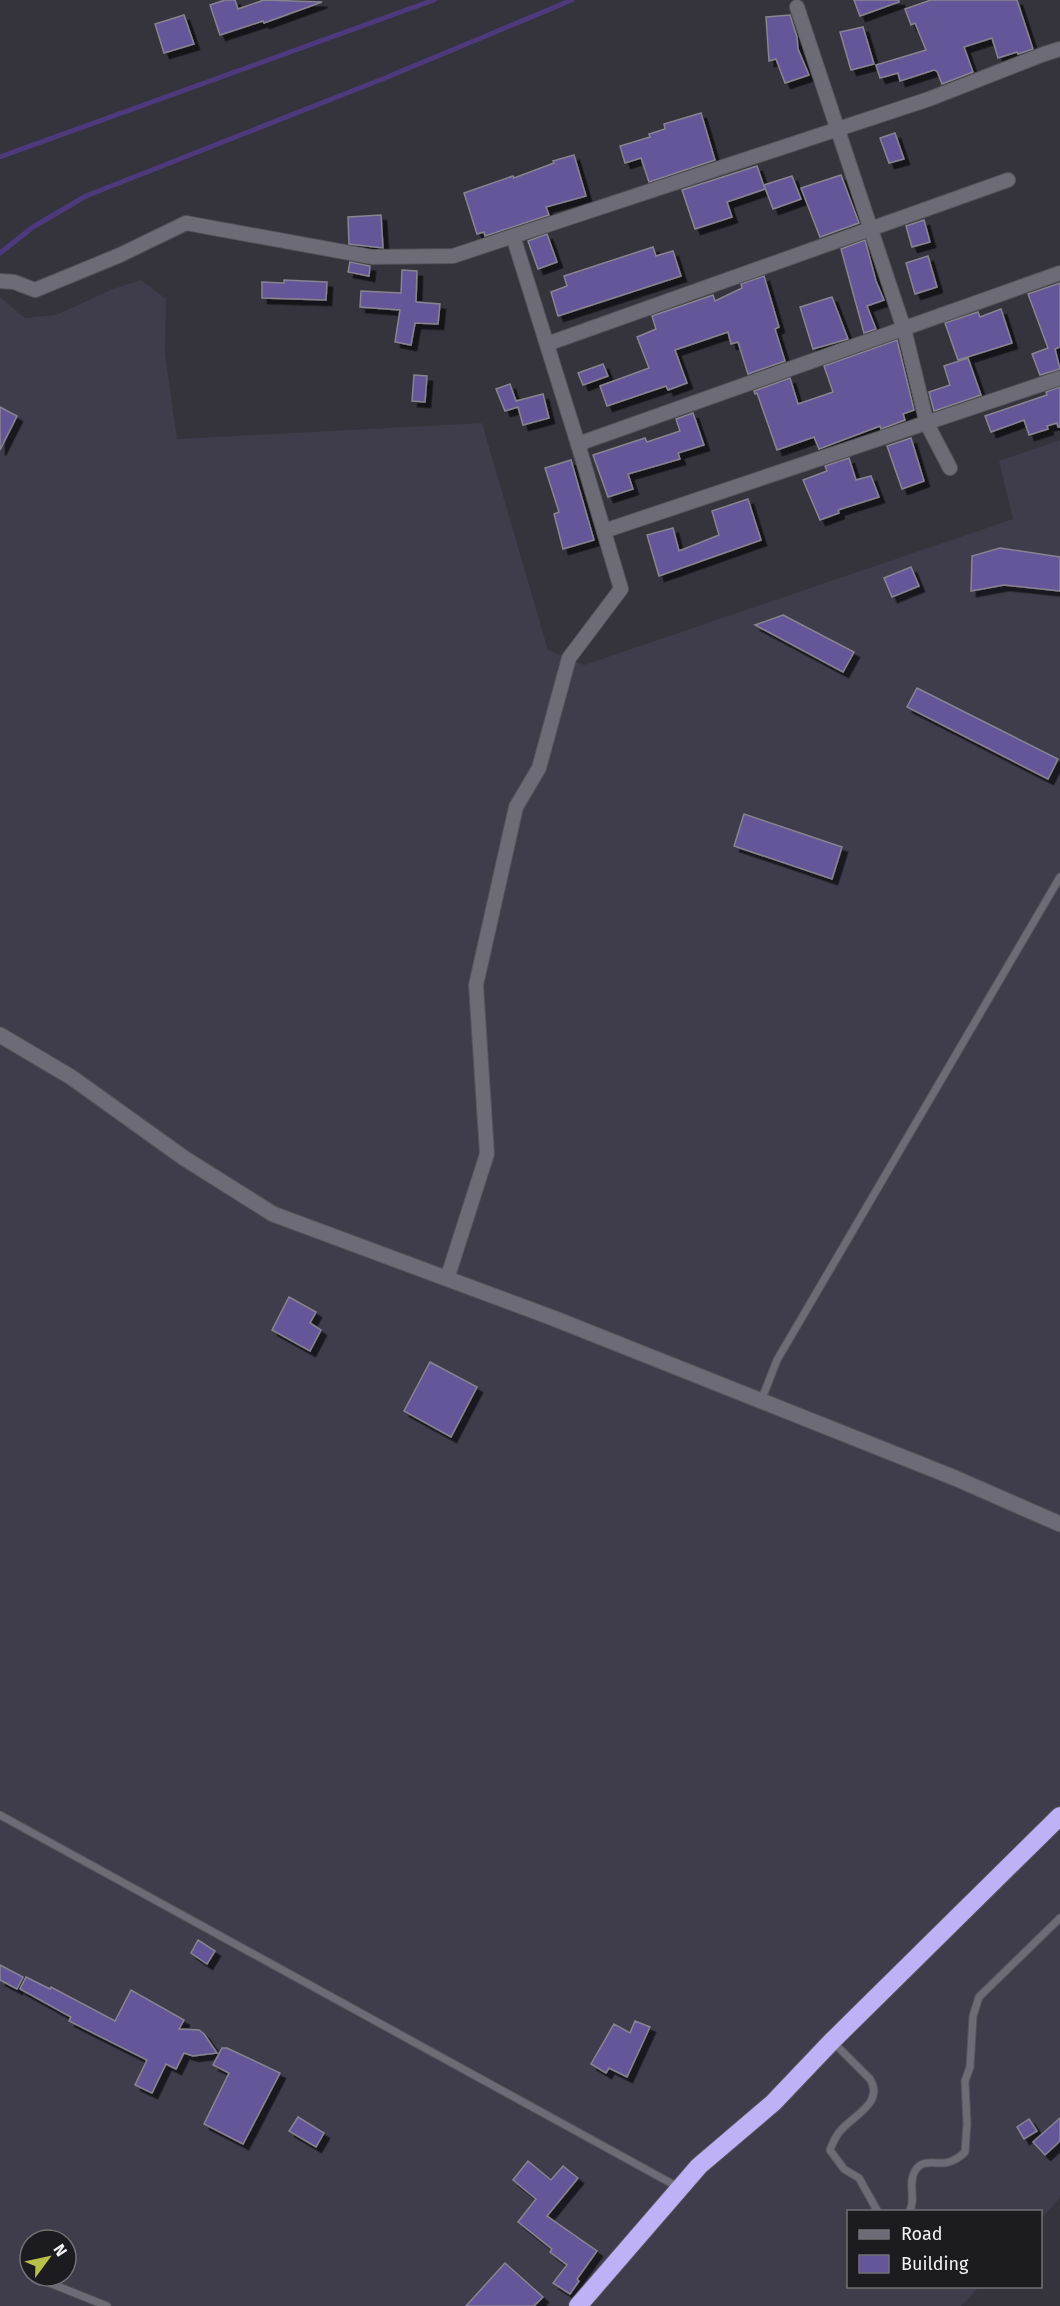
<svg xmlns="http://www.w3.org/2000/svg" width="1060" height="2306" font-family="'Fira Sans',sans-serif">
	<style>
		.built { fill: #3f3c4b; fill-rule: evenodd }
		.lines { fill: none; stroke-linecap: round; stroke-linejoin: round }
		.stream { stroke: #4c3a7c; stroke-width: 5 }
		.building { fill: #655599; stroke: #87858f; stroke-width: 1.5; filter: url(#shadow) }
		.lane-casing { stroke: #54535a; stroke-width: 9 }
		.street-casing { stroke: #54535a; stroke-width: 16 }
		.secondary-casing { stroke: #54535a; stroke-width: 17 }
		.highway-casing { stroke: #54535a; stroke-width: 20 }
		.lane { stroke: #6d6c76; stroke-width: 7 }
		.street { stroke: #6d6c76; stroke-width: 14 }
		.secondary { stroke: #6d6c76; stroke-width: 15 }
		.highway { stroke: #bfb1f5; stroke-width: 18 }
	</style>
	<defs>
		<filter id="shadow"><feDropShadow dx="5.5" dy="5.5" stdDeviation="0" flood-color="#0009"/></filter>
	</defs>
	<rect width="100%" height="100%" fill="#35333c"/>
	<path class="built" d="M141,280L166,299L165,354L177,439L482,423L548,650L584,665L1013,519L999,461L1060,440V2198L1041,2219L1040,2212H848V2286L979,2287L961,2306H0V297L25,318L56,315L113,289ZM30,2240H66V2276H30Z"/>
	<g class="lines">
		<g class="stream">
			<polyline points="0,157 434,0"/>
			<polyline points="0,253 33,227 86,196 385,78 572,0"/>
		</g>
	</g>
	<g class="building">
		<polygon points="225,0 235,0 238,9 264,0 322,2 264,23 263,21 220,35 210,5"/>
		<polygon points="854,0 899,0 899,2 860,16"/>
		<polygon points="931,0 1017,0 1033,49 1018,54 1017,52 998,58 992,38 964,47 973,72 942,84 937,71 934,70 900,81 898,73 880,78 876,65 926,50 915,23 911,25 905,9"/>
		<polygon points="184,15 194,44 164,53 155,24"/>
		<polygon points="790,15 797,37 798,49 809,75 785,83 776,59 769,61 766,17"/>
		<polygon points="863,27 874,64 851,70 840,32"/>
		<polygon points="701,113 715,160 649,182 641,158 625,163 620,146 650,137 649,134 665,129 664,124"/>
		<polygon points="895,133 904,159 889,163 880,138"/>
		<polygon points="574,155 586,196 546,207 549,215 485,236 484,232 477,234 464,193 513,176 514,178 554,163 553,161"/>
		<polygon points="757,166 765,189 727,202 732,217 695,229 682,190"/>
		<polygon points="841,175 859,223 820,237 801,188"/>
		<polygon points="792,176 801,199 773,209 764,185"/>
		<polygon points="381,215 383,248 349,244 348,217"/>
		<polygon points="924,220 930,242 912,247 906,226"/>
		<polygon points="547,234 557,262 538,269 528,241"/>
		<polygon points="865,240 876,281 884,300 867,306 876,329 864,333 841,249"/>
		<polygon points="653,247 656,256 673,251 681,276 558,316 551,292 567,286 564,276"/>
		<polygon points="928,256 937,287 915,294 906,263"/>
		<polygon points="350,262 370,266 369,276 348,272"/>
		<polygon points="402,270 417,271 416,302 440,304 438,324 415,323 411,345 395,342 400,310 360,307 361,291 401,293"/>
		<polygon points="764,276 779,327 775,329 785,361 748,374 738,342 731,344 728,332 675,350 687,383 668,390 666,386 607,406 600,386 649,368 637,337 656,329 652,316 713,295 715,301 742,288 741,284"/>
		<polygon points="284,280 327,282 326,300 262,298 262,282 284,283"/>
		<polygon points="1060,283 1060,347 1055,349 1060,369 1040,375 1032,354 1048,348 1028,294"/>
		<polygon points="832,297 848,339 813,349 800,307"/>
		<polygon points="1001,309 1012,343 958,360 945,323 978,312 980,317"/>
		<polygon points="897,340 914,410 903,414 905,420 881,429 880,426 819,449 814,437 777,450 757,393 755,394 754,391 790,378 798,404 833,392 824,366"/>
		<polygon points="968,358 981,395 934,411 929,392 950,385 944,366"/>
		<polygon points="603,364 608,376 583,385 578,373"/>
		<polygon points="414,375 427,376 425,402 412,401"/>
		<polygon points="510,384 516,401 543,394 549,418 523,425 518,407 505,411 496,389"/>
		<polygon points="1060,387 1060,427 1058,427 1057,423 1047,426 1048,429 1029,435 1024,420 991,432 985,416 1047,395 1046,392"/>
		<polygon points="0,407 17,416 0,450"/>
		<polygon points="693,413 704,445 678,453 680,459 628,474 633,489 608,497 593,455 645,438 647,442 680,431 676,419"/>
		<polygon points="911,438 924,481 902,489 887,446"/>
		<polygon points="849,458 856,480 871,476 879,497 838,510 839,513 820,520 803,480 827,471 825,466"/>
		<polygon points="571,460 594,540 563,549 554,514 559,512 545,468"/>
		<polygon points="748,499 761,540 659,576 647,535 673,528 679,551 719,535 712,511"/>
		<polygon points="1000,548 1060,557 1060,591 1004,585 971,591 972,556"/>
		<polygon points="911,567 919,586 892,597 884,578"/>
		<polygon points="783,615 854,652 843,672 755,625"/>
		<polygon points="917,688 1058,759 1048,779 907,707"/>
		<polygon points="744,814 842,847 832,879 734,846"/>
		<polygon points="289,1297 316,1312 310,1323 321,1330 310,1351 272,1330"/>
		<polygon points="430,1362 477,1387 451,1437 404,1411"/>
		<polygon points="198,1940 215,1951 207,1964 191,1953"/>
		<polygon points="0,1965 23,1977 17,1989 0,1980"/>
		<polygon points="26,1977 50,1989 51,1987 115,2021 131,1990 184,2020 179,2029 199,2030 204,2034 217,2053 193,2056 184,2053 176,2069 166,2064 152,2093 135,2085 147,2060 69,2021 71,2017 20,1989"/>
		<polygon points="635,2021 650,2027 627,2077 609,2068 606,2073 591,2064 614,2024 630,2033"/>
		<polygon points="222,2048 227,2048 280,2073 243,2144 204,2124 229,2073 213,2065"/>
		<polygon points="298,2117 324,2133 316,2147 289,2131"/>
		<polygon points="1060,2118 1060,2141 1045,2155 1033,2142"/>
		<polygon points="1029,2119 1037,2131 1024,2139 1017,2127"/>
		<polygon points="528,2161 551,2180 563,2166 578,2178 547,2216 597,2251 577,2279 579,2281 570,2294 553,2283 567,2265 550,2252 552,2249 518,2222 536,2199 513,2180"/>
		<polygon points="505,2263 543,2297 534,2306 466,2306"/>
	</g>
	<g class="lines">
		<g class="lane-casing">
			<g id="lane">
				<polyline points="761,1401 777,1360 1060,877"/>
				<polyline points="0,1815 678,2187"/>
				<path d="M832,2041L870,2079C884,2102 855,2115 842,2129C836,2135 833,2142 830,2150L844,2169L859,2178L878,2212"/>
				<path d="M909,2212C917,2199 907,2184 915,2171C923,2157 938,2166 949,2162C956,2160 961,2156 965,2152L967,2124L965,2081L970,2067L973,2016L979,1997L1060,1918"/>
				<polyline points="42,2280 107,2306"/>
			</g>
		</g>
		<g class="street-casing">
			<g id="street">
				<polyline points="797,7 904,329 927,424 950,468"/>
				<polyline points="0,281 14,282 35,290 120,255 186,223 372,257 453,256 929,99 1044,54 1060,49"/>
				<polyline points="547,344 1008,180"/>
				<polyline points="578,444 1060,273"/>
				<polyline points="604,531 1060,378"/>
				<polyline points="447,1279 487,1154 476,985 516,807 539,768 569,658 621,589 578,444 513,236"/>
			</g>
		</g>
		<g class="secondary-casing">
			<polyline id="secondary" points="0,1035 71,1077 184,1158 273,1214 553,1318 955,1478 1060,1524"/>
		</g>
		<g class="highway-casing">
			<polyline id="highway" points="578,2306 699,2166 773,2103 832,2041 1060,1816"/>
		</g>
		<use href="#lane" class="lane"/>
		<use href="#street" class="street"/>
		<use href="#secondary" class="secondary"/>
		<use href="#highway" class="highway"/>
	</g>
	<rect x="847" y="2210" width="195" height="78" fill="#1c1b1f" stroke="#727175" stroke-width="1.5"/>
	<rect x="859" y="2230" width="30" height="9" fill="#6d6c76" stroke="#727175" stroke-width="1.5"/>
	<text x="901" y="2240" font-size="18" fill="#f2f1f6">Road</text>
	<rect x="859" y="2255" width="30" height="18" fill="#655599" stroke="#727175" stroke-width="1.5"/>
	<text x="901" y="2270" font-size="18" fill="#f2f1f6">Building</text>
	<g transform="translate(48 2258) rotate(57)"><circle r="28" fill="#1c1b1f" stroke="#727175" stroke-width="1.5"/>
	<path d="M0-4.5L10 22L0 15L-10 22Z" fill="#b8c147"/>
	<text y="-9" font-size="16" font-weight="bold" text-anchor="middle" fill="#f2f1f6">N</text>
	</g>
</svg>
